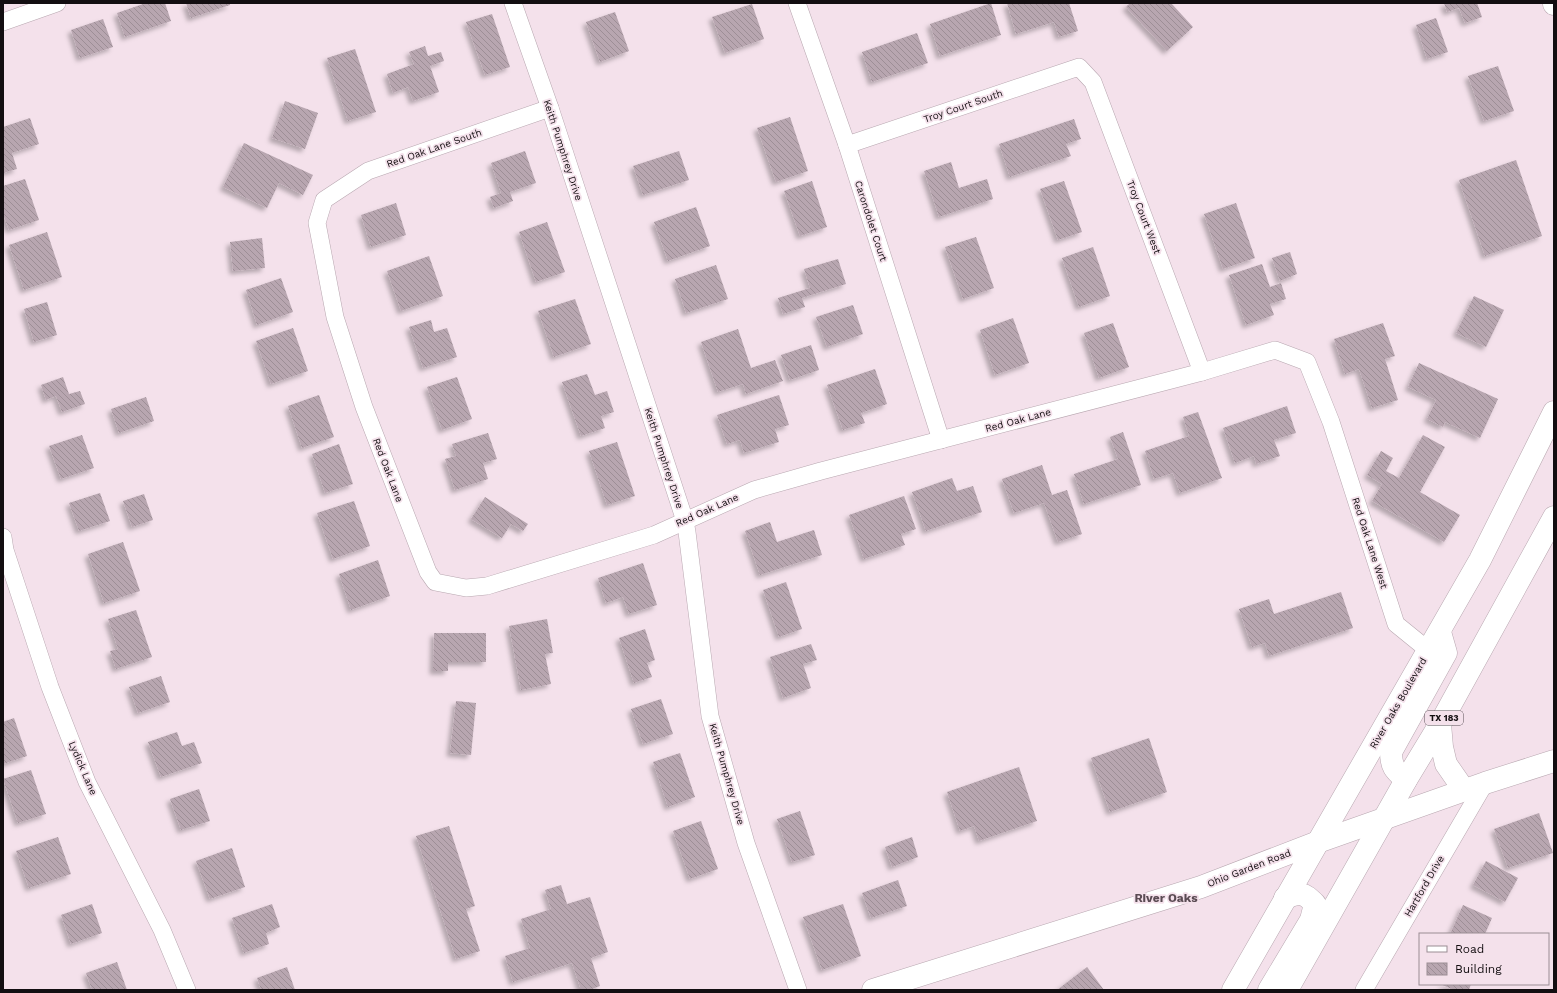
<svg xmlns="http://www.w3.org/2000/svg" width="1557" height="993" font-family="'Work Sans',sans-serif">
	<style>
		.building { fill: url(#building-back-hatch); filter: url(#shadow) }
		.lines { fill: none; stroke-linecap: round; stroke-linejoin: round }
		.street-casing { stroke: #b8a7b0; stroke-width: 18 }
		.secondary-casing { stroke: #b8a7b0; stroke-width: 23 }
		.primary-casing { stroke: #b8a7b0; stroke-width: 23 }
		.street { stroke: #fff; stroke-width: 17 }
		.secondary { stroke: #fff; stroke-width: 22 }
		.primary { stroke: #fff; stroke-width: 22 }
		.labels { text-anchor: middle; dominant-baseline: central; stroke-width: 3.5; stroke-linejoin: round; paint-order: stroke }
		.shield { fill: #f4e1eb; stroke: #564d52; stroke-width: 1 }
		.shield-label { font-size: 9px; font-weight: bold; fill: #130e11 }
		.street-label { font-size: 10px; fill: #130e11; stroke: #f4e1eb }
		.quarter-label { font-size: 12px; font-weight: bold; fill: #5a4b53; stroke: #f4e1eb }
	</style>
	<defs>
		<pattern id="building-back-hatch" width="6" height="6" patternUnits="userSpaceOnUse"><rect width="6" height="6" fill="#b8a6b0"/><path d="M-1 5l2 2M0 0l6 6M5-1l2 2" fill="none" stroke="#9d8e96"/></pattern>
		<filter id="shadow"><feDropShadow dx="-3.5" dy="3.5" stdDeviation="2" flood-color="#0004"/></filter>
	</defs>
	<rect width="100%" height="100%" fill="#f4e1eb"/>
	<g class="building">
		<polygon points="146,3 165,3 171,21 125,37 117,13"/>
		<polygon points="186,3 230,3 230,5 191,18"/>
		<polygon points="991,3 1001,35 940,56 930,24"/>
		<polygon points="1007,3 1069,3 1078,31 1059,37 1054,22 1016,34"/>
		<polygon points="1130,3 1171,3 1193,27 1167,51 1126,7"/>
		<polygon points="1444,3 1477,3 1482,17 1465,23 1459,8 1447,12"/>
		<polygon points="752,4 764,39 725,53 712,17"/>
		<polygon points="615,12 629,51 600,62 586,22"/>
		<polygon points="492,14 510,67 485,75 466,22"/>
		<polygon points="1436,18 1448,52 1427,59 1416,25"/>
		<polygon points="103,19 113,47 80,58 71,30"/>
		<polygon points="917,33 928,63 872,82 862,52"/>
		<polygon points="425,46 428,56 441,52 444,61 430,66 439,92 413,101 408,87 393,93 387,74 414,64 409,52"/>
		<polygon points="355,49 376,112 348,121 327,58"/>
		<polygon points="1498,66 1514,111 1484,121 1468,76"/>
		<polygon points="285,101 318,113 305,149 272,138"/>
		<polygon points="790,117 808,171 776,182 757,128"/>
		<polygon points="30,118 39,144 12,153 17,169 3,173 3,127"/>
		<polygon points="1074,119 1081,139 1066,144 1071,156 1010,177 999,144"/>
		<polygon points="244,143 313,175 303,195 279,183 267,208 223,187"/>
		<polygon points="525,151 536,183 510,192 513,201 494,208 490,197 501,193 491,163"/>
		<polygon points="679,151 689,180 643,195 633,166"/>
		<polygon points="1516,160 1542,236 1485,256 1459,180"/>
		<polygon points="951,162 959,188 987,179 993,199 939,217 924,171"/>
		<polygon points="25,179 39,220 9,230 3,214 3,186"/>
		<polygon points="812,181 827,227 800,236 784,191"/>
		<polygon points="1064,181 1082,232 1058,240 1040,189"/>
		<polygon points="396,203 406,235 371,247 361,215"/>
		<polygon points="1236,203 1255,258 1223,269 1204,214"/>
		<polygon points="696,207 710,246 668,261 654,222"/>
		<polygon points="547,222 565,272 536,282 519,232"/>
		<polygon points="47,232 62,277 24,290 9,245"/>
		<polygon points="976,237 994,288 963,299 945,247"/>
		<polygon points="262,238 265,268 233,271 230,242"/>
		<polygon points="1093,247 1110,296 1079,307 1062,258"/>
		<polygon points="1290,252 1297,274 1280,281 1272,258"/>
		<polygon points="429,256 443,296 401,311 387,271"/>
		<polygon points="838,259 846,284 802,298 805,307 783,314 778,298 810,288 804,269"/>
		<polygon points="1262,264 1270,287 1281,283 1286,299 1270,304 1274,315 1246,325 1229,275"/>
		<polygon points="716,265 728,299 686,313 675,279"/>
		<polygon points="281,278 293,312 257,325 246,290"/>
		<polygon points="1474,296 1504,310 1486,347 1456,333"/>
		<polygon points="575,299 591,344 554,357 538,311"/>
		<polygon points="47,302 57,335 34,342 24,309"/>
		<polygon points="853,305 863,334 827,347 816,317"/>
		<polygon points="1013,318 1029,363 995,375 980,330"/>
		<polygon points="431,320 434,332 447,328 457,357 423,368 409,327"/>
		<polygon points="1113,323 1129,367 1099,378 1084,333"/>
		<polygon points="1383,323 1395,356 1385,359 1398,400 1372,408 1359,369 1345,374 1334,339"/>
		<polygon points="293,328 308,371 271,384 256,341"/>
		<polygon points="738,329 751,368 775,360 783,381 746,394 743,384 718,392 701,342"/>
		<polygon points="811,345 819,370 790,380 781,355"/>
		<polygon points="1419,363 1498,399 1480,438 1445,422 1443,427 1427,419 1436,400 1408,387"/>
		<polygon points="875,369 887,404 861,413 865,423 843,430 827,385"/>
		<polygon points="587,374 595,395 607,391 614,412 601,416 605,428 581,436 562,382"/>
		<polygon points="63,377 69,394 80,391 85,404 62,412 56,396 46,400 41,385"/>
		<polygon points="457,377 472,419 442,430 427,387"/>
		<polygon points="319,395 334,437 302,448 288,406"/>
		<polygon points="779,395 789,425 775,429 779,442 744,453 740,440 727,444 717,415"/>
		<polygon points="146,397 154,421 119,433 111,409"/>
		<polygon points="1287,406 1296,433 1274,440 1280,456 1256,464 1254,456 1235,463 1223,428"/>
		<polygon points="1198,412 1222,478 1180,493 1173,473 1154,479 1145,451 1189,436 1183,417"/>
		<polygon points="1123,432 1141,485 1084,504 1074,474 1118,459 1110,437"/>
		<polygon points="488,433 497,459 483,463 488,479 455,490 445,459 456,456 452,444"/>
		<polygon points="82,435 94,468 61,479 49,446"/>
		<polygon points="1423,435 1445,447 1420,492 1460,515 1444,542 1372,501 1382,484 1367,475 1381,451 1393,458 1386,471 1399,478"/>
		<polygon points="617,442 635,496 607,505 589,451"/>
		<polygon points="339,444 353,484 325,493 312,454"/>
		<polygon points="1042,465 1052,495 1067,490 1082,534 1058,542 1044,503 1014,513 1002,479"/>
		<polygon points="952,478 957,491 973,486 982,512 926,531 912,492"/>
		<polygon points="100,493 110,521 79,531 69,503"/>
		<polygon points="144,494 153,520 132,527 123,501"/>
		<polygon points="904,496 916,529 901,534 905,545 864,559 849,515"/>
		<polygon points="485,497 528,524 523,531 511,524 502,538 471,519"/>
		<polygon points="354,501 370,546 333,559 317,513"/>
		<polygon points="770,522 777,542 814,530 822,555 760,575 745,531"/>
		<polygon points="123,542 140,591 104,603 88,554"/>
		<polygon points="378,560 390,596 351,610 339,574"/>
		<polygon points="643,563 657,605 629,614 623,597 606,603 598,578"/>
		<polygon points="786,582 802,629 779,637 763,590"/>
		<polygon points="1341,592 1353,628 1269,656 1265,643 1252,647 1239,609 1269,599 1274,614"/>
		<polygon points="136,610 152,657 116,669 110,651 118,649 108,619"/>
		<polygon points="547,619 553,653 545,654 551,684 521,690 509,626"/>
		<polygon points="645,629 655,660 647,663 652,677 634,683 619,638"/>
		<polygon points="434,633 486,633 486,662 448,662 448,671 433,671"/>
		<polygon points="811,644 817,660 803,664 811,688 783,698 770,657"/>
		<polygon points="161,676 170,702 138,713 129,687"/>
		<polygon points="661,699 673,734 643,744 631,709"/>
		<polygon points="456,701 476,703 471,755 450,753"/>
		<polygon points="14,718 27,756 3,764 3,722"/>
		<polygon points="177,732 182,746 194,742 202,763 161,777 148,742"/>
		<polygon points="1149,738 1167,792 1110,812 1091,758"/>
		<polygon points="680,753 695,797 668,807 653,762"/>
		<polygon points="1019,767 1037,821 979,841 974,826 960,831 947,792"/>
		<polygon points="31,770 46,814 18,823 3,779"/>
		<polygon points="199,789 210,821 181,830 170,799"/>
		<polygon points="800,811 815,855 792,862 777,819"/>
		<polygon points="1539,813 1553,853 1508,868 1494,829"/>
		<polygon points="701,821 718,869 690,879 673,831"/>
		<polygon points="449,826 475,906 466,909 480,951 456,959 416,836"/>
		<polygon points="58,837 71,874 29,888 16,851"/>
		<polygon points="912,837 918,857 892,867 885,847"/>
		<polygon points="232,848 245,887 210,899 196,861"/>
		<polygon points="1486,861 1518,878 1505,902 1473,885"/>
		<polygon points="898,880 907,906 871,918 862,893"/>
		<polygon points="561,885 567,904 590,897 608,952 591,958 600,986 589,990 581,990 572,963 513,982 505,956 530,948 521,919 551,909 545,890"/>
		<polygon points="92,904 102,933 71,944 61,915"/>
		<polygon points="272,904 280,927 266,933 269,944 244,953 232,918"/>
		<polygon points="843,904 861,956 822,970 803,917"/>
		<polygon points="1463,905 1492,918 1485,934 1450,934"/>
		<polygon points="117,962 127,990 92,990 86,973"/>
		<polygon points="287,967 295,990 261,990 257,978"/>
		<polygon points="1087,967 1104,990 1057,990"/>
		<polygon points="1440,984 1471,984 1469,990 1454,990"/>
	</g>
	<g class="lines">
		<g class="street-casing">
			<g id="street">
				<polyline points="513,3 550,108 685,521 687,532 710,716 746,843 798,990"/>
				<polyline points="797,3 847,145 941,440"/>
				<polyline points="3,22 57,3"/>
				<polyline points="550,108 368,171 324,200 317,223 335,317 364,407 428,572 435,582 466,588 487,586 654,535 754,490 821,471 1202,372 1275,350 1307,362 1331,422 1396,624 1428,650"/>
				<polyline points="847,145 1079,67 1093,82 1202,372"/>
				<polyline points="3,537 5,550 50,687 87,782 162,930 187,990"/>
				<polyline points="1364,990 1485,783"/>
			</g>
		</g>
		<g class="secondary-casing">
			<g id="secondary">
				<polyline points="1554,3 1554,4"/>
				<polyline points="873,990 1201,887 1318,842 1485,783 1554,761"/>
			</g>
		</g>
		<g class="primary-casing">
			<g id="primary">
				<polyline points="1440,724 1442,747 1446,764 1464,790"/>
				<path d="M1406,780C1395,770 1391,767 1391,752L1446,653L1440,632"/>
				<polyline points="1233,990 1480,560 1554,412"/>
				<path d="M1269,990L1311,920L1315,904C1303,892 1301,892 1285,898"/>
				<polyline points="1287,990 1406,780 1440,724 1554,517"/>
			</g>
		</g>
		<use href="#street" class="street"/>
		<use href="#secondary" class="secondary"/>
		<use href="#primary" class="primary"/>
	</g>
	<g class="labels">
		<rect class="shield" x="1425" y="711" width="38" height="14" rx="3"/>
		<g class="shield-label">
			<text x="1444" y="718">TX 183</text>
		</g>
		<g class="street-label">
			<text transform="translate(963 106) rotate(-19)">Troy Court South</text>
			<text transform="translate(434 148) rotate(-19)">Red Oak Lane South</text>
			<text transform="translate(563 150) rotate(72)">Keith Pumphrey Drive</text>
			<text transform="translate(1144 217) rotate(69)">Troy Court West</text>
			<text transform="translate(871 221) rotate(72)">Carondolet Court</text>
			<text transform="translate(1018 420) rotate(-15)">Red Oak Lane</text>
			<text transform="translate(664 458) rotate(72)">Keith Pumphrey Drive</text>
			<text transform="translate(388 470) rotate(69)">Red Oak Lane</text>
			<text transform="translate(707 510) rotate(-24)">Red Oak Lane</text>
			<text transform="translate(1370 543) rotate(72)">Red Oak Lane West</text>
			<text transform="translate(1398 703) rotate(-60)">River Oaks Boulevard</text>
			<text transform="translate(83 768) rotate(67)">Lydick Lane</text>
			<text transform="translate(727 774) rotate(74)">Keith Pumphrey Drive</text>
			<text transform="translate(1249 868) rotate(-21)">Ohio Garden Road</text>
			<text transform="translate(1424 886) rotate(-60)">Hartford Drive</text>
		</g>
		<g class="quarter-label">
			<text x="1166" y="898">River Oaks</text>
		</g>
	</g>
	<rect width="1557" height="993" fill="none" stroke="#130e11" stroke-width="8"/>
	<rect x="1419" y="933" width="130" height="52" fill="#f4e1eb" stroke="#9a8d94"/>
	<rect x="1427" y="946" width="20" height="6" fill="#ffffff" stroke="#9a8d94"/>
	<text x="1455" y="953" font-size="12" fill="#130e11">Road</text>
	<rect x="1427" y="963" width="20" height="12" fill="url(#building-back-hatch)" stroke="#9a8d94"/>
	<text x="1455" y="973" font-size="12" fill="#130e11">Building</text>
</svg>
